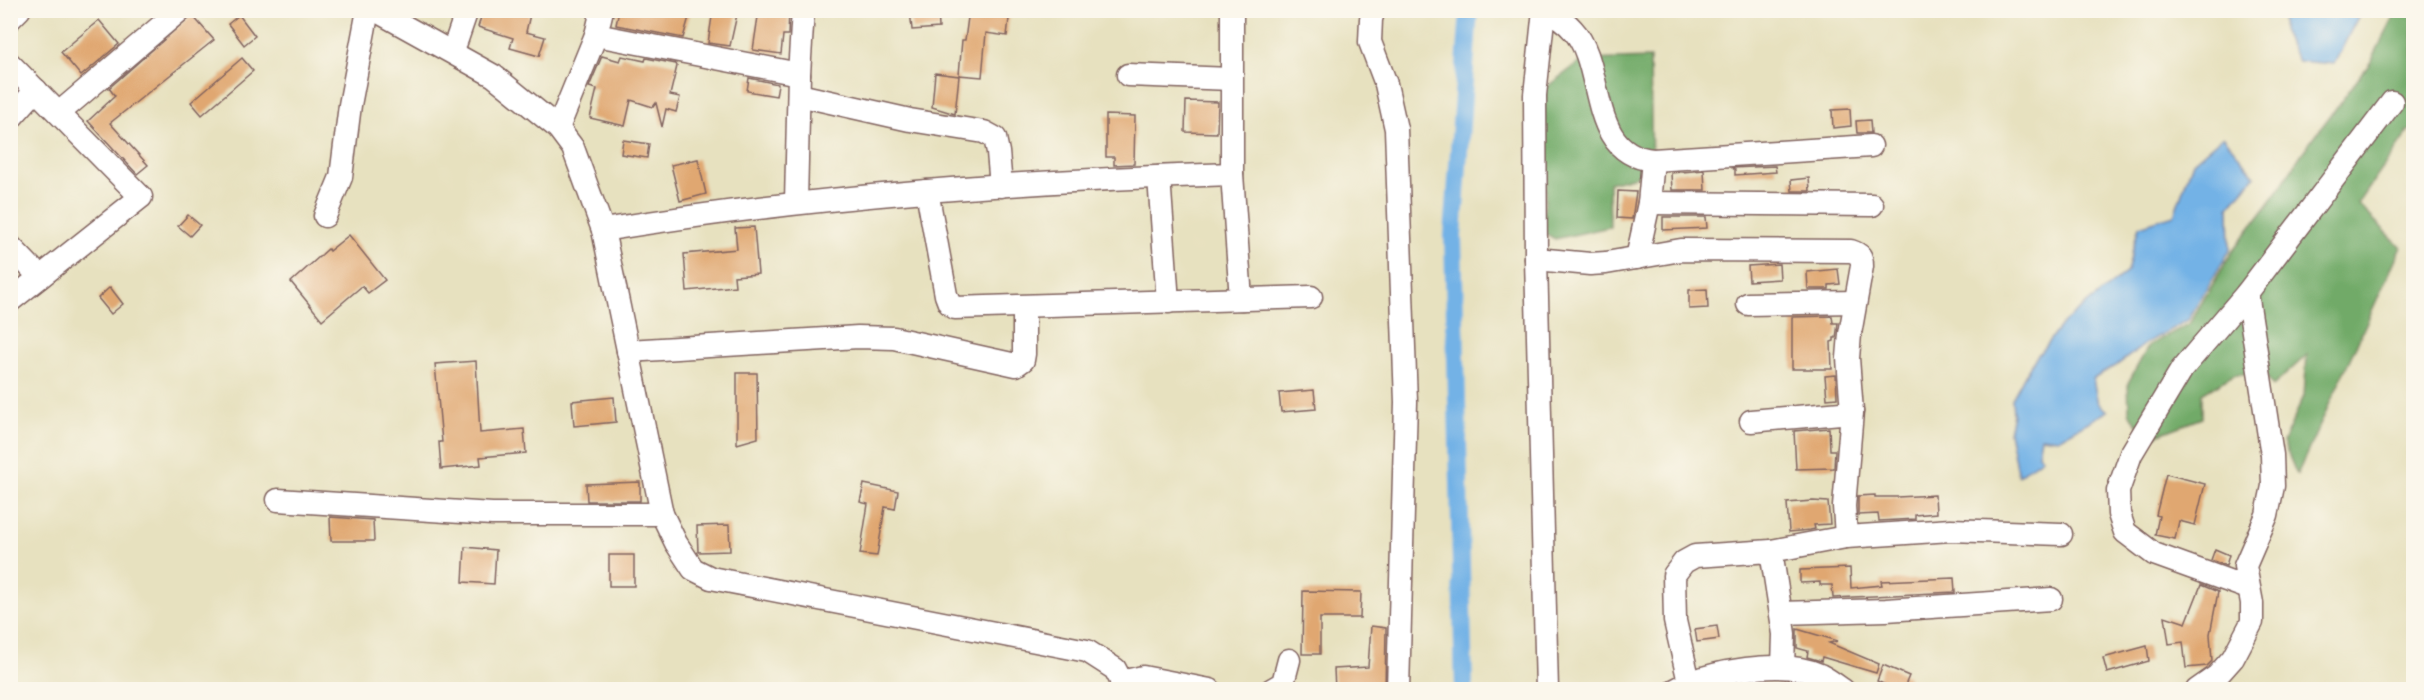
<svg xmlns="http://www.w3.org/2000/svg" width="2424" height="700" font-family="'Architects Daughter',sans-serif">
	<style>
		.forest { fill: #71aa68; stroke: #5e644a; stroke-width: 1.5 }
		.water { fill: #73b2e6; stroke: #5e6888; stroke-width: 1.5 }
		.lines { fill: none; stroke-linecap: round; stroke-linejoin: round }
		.canal { stroke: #73b2e6; stroke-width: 18 }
		.building { fill: #e0a771 }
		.minor-casing { stroke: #81635f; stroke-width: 25 }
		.minor { stroke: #fff; stroke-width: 22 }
	</style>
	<rect width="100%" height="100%" fill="#fbf7ec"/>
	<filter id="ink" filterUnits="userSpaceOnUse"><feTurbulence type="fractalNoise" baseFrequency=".0167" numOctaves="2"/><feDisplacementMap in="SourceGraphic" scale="12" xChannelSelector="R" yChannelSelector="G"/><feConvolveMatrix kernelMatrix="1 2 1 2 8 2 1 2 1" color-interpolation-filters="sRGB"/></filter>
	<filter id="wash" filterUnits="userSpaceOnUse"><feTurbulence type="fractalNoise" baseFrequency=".008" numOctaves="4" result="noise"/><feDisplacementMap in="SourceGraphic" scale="24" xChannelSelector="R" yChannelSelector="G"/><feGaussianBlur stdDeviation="1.35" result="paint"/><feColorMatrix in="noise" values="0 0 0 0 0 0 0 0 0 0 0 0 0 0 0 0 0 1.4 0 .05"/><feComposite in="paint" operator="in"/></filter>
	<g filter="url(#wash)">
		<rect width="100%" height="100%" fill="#e7e1bf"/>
		<g class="forest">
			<polygon points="2397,11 2413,11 2413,130 2408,132 2358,204 2401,247 2297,475 2283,442 2304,396 2307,355 2273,386 2265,375 2235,374 2202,394 2202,418 2149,438 2129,413 2128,383 2149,345 2189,324 2232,252 2276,194 2302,153 2370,63"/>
			<polygon points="1650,58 1652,172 1609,183 1610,227 1555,239 1542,232 1547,179 1542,90 1583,60"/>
		</g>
		<g class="water">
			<polygon points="2283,11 2283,10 2361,11 2334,64 2298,61 2282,30"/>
			<polygon points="2223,136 2255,176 2229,207 2230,250 2188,320 2148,342 2117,365 2093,379 2098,404 2108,411 2058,439 2041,437 2038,454 2042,458 2018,476 2009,432 2013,414 2012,399 2031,364 2064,322 2127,272 2139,226 2174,215 2193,162"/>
		</g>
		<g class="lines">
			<polyline class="canal" points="1464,690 1453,236 1469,10"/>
		</g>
		<g id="blocks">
			<g class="building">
				<polygon points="483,10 531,10 526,32 545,37 539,56 510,48 513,38 478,27"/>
				<polygon points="619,10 691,10 683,38 616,25"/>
				<polygon points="713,10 738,10 730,46 708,43"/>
				<polygon points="759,10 789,10 788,35 783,35 781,54 753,50"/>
				<polygon points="910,10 938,10 939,28 912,30"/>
				<polygon points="969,10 1010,10 1007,36 986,33 982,77 959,75 962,40 965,40"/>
				<polygon points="192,15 214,40 110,123 148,165 137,174 88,121 115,96 109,88"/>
				<polygon points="239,15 255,36 244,45 228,24"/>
				<polygon points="99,20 119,44 81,76 61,52"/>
				<polygon points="602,56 620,61 622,56 645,61 646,58 676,64 677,66 670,95 680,97 676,112 666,109 662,127 656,103 653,107 631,100 625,126 590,118 597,89 589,87"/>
				<polygon points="242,58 253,71 202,115 191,102"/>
				<polygon points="935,73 959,76 955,114 932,107"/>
				<polygon points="749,78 778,84 776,96 747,91"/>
				<polygon points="1186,101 1218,102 1217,133 1185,132"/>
				<polygon points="1850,109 1851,126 1833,128 1832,110"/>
				<polygon points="1106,115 1135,116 1134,164 1114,165 1114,157 1106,157"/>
				<polygon points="1870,120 1871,133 1857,133 1856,121"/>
				<polygon points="623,140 649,144 647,158 621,154"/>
				<polygon points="698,159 706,194 680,201 671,165"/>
				<polygon points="1775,166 1776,172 1735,175 1735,170 1732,168"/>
				<polygon points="1704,170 1705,190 1672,190 1671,173"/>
				<polygon points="1809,178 1810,191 1792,191 1791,180"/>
				<polygon points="1618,191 1636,192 1632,219 1617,218"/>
				<polygon points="188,215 200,225 190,236 178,226"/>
				<polygon points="1663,217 1706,217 1707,228 1663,230"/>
				<polygon points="754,227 758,274 734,276 735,286 687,291 684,254 737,249 735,228"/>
				<polygon points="349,235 385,280 368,293 362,286 322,320 291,282 328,249 329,251"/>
				<polygon points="1779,264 1780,279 1749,281 1748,266"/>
				<polygon points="1838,269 1840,284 1829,285 1829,289 1808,289 1807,272"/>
				<polygon points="110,287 123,304 111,314 98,298"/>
				<polygon points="1707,289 1708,308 1689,309 1689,290"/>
				<polygon points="1832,316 1833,323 1838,323 1836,338 1834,338 1834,341 1831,342 1832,369 1792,369 1792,317"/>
				<polygon points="476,361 480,433 524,429 526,453 480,457 481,465 441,469 439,442 442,442 435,364"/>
				<polygon points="737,373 757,373 758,438 737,444"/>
				<polygon points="1836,375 1837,398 1827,399 1825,376"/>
				<polygon points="1314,390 1316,409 1281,412 1279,393"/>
				<polygon points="614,397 616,422 574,426 572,401"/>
				<polygon points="1829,428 1830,450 1835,450 1834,468 1796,469 1794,431"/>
				<polygon points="2166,474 2205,484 2195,525 2179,521 2175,539 2155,535 2159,516 2156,515"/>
				<polygon points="640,482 640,501 587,501 586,484"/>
				<polygon points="864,484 898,491 895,509 885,507 877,556 860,554 868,504 860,502"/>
				<polygon points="1875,495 1875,497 1897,497 1935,495 1936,513 1915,515 1915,519 1879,521 1878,514 1858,515 1858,496"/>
				<polygon points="1813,501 1828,502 1830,524 1814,525 1815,529 1810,530 1789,532 1787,503"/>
				<polygon points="330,517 373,520 374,541 331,541"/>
				<polygon points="729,525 730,551 698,552 697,526"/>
				<polygon points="465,547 496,550 494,584 463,582"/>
				<polygon points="2215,549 2229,555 2226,566 2211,560"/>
				<rect x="609" y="555" width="25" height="31"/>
				<polygon points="1850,568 1851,588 1882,585 1881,581 1954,578 1955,592 1833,598 1832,585 1820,585 1820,582 1800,583 1800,570"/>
				<polygon points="2201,585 2218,592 2210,634 2212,661 2207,666 2186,668 2183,642 2169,644 2165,616 2186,623"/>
				<polygon points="1303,591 1361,592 1360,618 1320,618 1320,654 1302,654"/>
				<polygon points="1371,626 1386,628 1385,690 1335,690 1334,669 1368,667"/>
				<polygon points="1717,626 1719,639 1697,642 1695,629"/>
				<polygon points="1797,629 1838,641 1829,643 1879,664 1876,673 1822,657 1821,661 1807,657 1808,651 1797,648"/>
				<polygon points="2147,646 2149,661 2107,673 2103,658"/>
				<polygon points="1883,665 1909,676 1903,690 1896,690 1877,681"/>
				<polygon points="1800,683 1814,687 1814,690 1798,690"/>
			</g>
		</g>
	</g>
	<g filter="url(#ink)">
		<use href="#blocks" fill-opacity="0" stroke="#81635f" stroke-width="1.5"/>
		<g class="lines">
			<g class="minor-casing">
				<g id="minor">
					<polyline points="375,10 494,76 558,128 573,148 603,230 662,514 676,543 693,569 711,578 1087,651 1115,669 1126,690"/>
					<polyline points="1232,10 1232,174 1241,299"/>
					<polyline points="1374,10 1371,19 1370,42 1386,84 1396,129 1406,402 1398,690"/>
					<polyline points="1544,10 1535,95 1536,259 1547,690"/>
					<path d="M1547,10C1556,15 1566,22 1573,30C1606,65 1586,154 1653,160L1871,146"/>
					<polyline points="10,19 19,10"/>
					<polyline points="596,35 602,10"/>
					<polyline points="453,51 467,10"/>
					<polyline points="10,64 141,197 10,301"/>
					<polyline points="1128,75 1231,79"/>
					<polyline points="799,95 910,120 984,132 995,138 998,152 1001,186"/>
					<polyline points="59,113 180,10"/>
					<polyline points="10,119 36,90"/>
					<polyline points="558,128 596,35 799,74"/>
					<polyline points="1159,177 1168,302"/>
					<polyline points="927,191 946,295 949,303 955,308 1311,297"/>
					<polyline points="796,202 799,74 803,10"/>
					<polyline points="1649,203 1872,205"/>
					<polyline points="325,216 341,177 350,105 368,10"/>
					<path d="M603,230C811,196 1021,181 1232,174"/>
					<polyline points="10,246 40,277"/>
					<polyline points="1637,258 1649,203 1653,160"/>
					<path d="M1536,259L1590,264L1606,263L1681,250L1851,251C1860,254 1862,256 1862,266L1850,334L1848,358L1852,412"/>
					<polyline points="1748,304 1855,302"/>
					<polyline points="628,351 858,337 894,338 1016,365 1023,360 1024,354 1024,307"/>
					<polyline points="1751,421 1852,412 1844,506 1846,537"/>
					<polyline points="278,500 492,514 662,514"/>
					<polyline points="1771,551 1784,634 1783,667"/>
					<polyline points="2248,588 2154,554 2125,532 2119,514 2118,491 2131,454 2182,369 2247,293 2392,102"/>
					<polyline points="1781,613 1886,610 2051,599"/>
					<polyline points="1121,682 1143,677 1210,690"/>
					<polyline points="1689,682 1675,621 1674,575 1684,562 1695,556 1771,551 1846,537 1951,530 2061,534"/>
					<polyline points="1271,690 1283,683 1289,660"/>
					<path d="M1675,690C1709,671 1783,658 1820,675C1828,679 1836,685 1843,690"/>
					<polyline points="2197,690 2217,676 2233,658 2252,622 2252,603 2245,566 2267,515 2273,486 2272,455 2247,293"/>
				</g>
			</g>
			<use href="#minor" class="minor"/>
		</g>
	</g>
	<rect width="2424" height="700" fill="none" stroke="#fbf7ec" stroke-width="36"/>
</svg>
